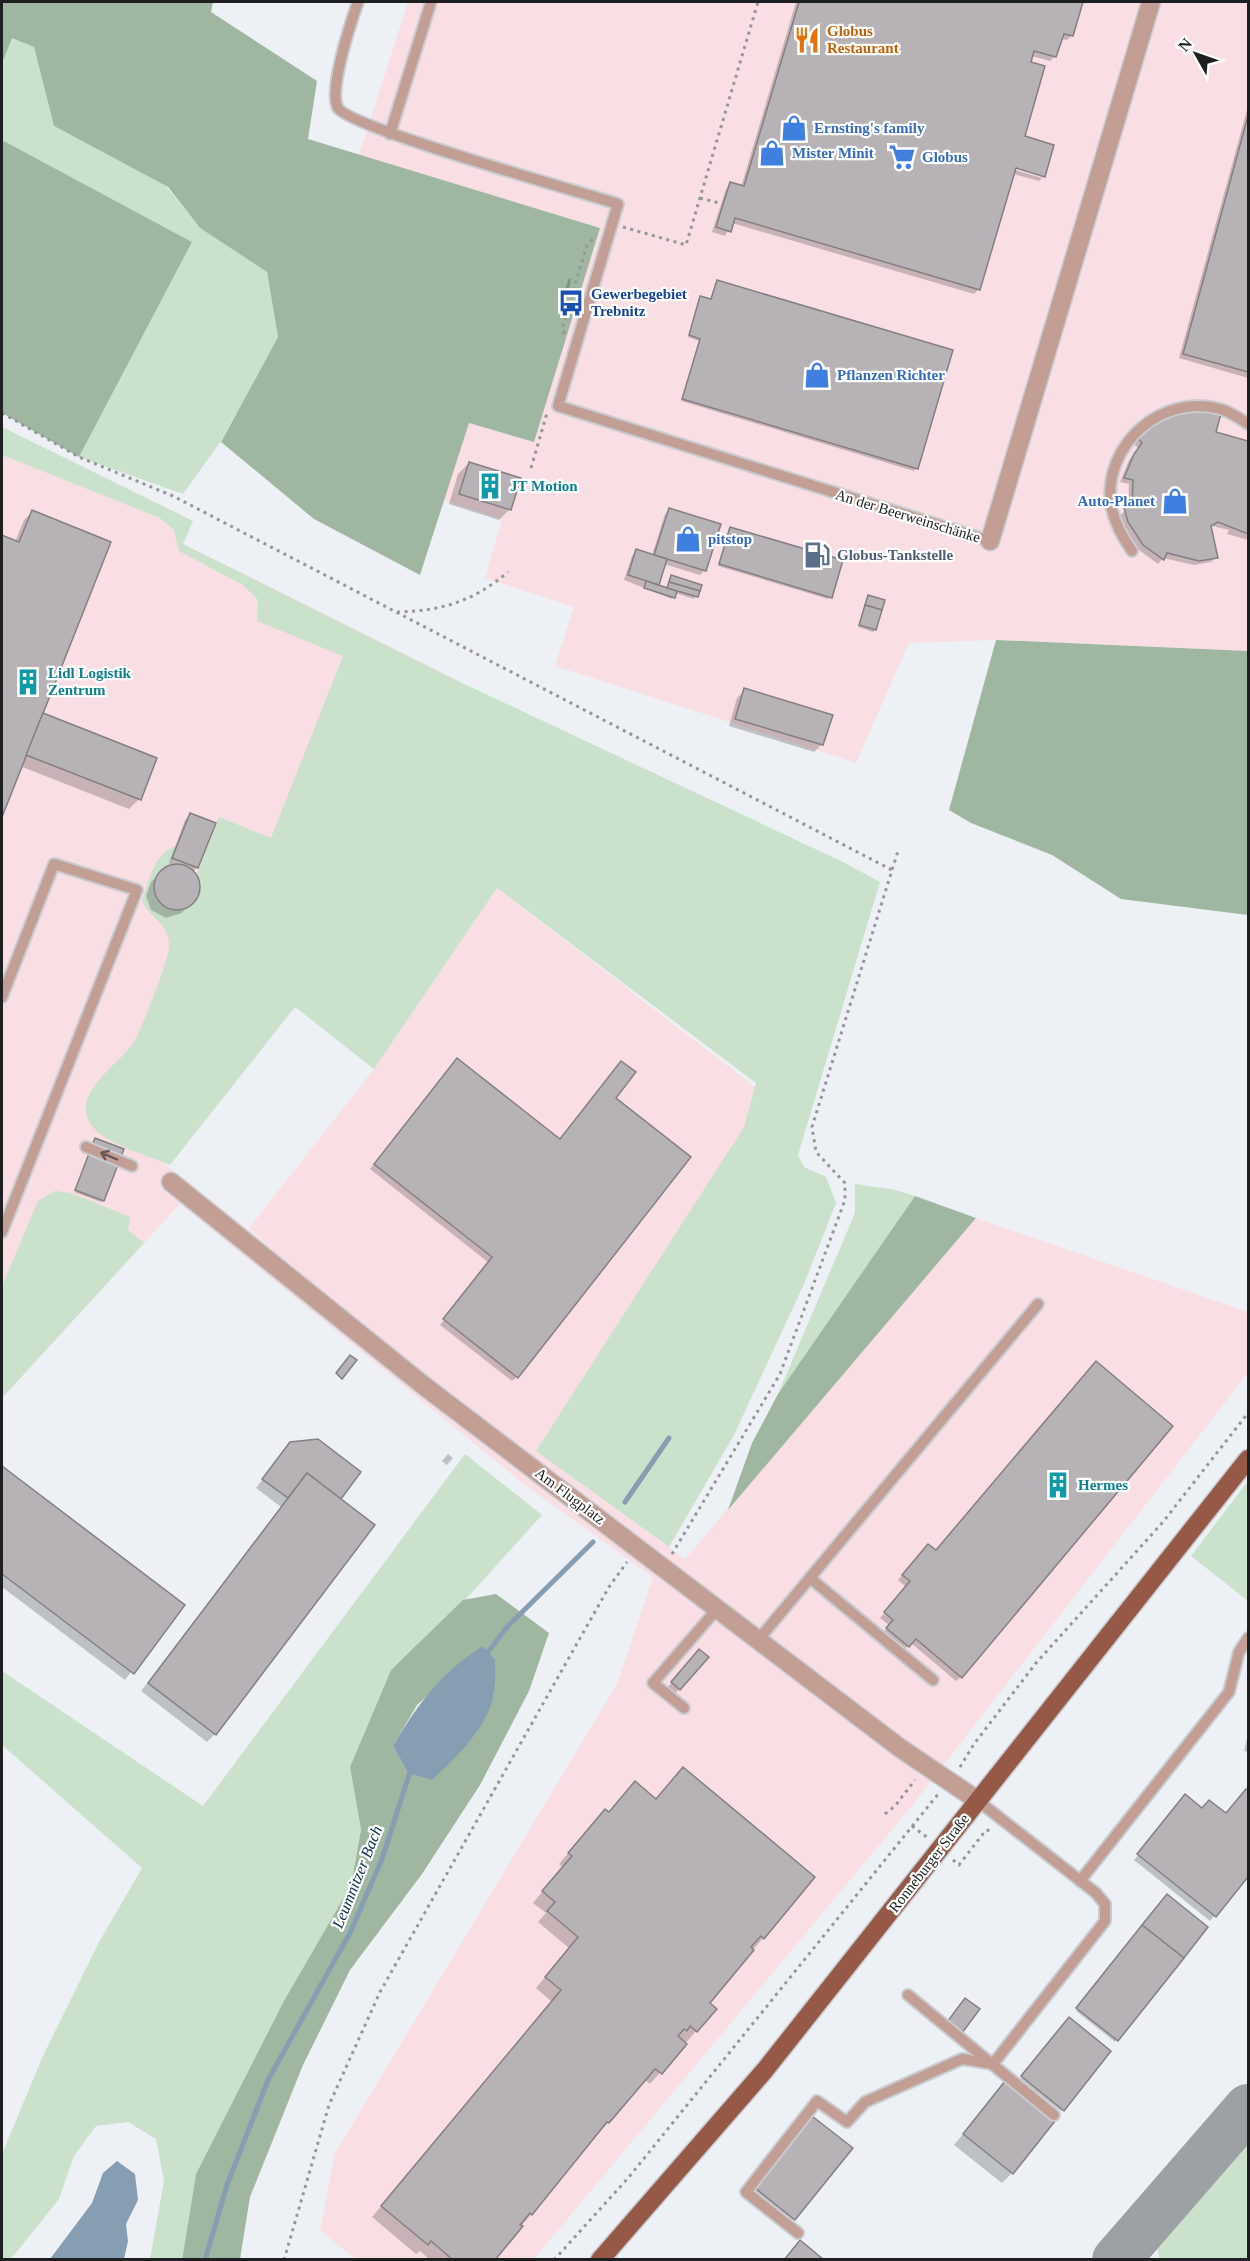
<svg xmlns="http://www.w3.org/2000/svg" width="1250" height="2261" font-family="'Times New Roman',serif">
	<style>
		.commercial { fill: #f9dfe4 }
		.green { fill: #cae1cc }
		.forest { fill: #9fb7a1; fill-rule: evenodd }
		.water { fill: #869db2 }
		.shadow { fill: #0003 }
		.lines { fill: none; stroke-linecap: round; stroke-linejoin: round }
		.stream { stroke: #869db2; stroke-width: 5 }
		.taxiway { stroke: #9ea1a4; stroke-width: 48 }
		.building { fill: #b7b2b5; stroke: #847f82; stroke-width: 1.5 }
		.service-casing { stroke: #c8cbcf; stroke-width: 14 }
		.minor-casing { stroke: #c8cbcf; stroke-width: 21 }
		.primary-casing { stroke: #c8cbcf; stroke-width: 21 }
		.path { stroke: #94969a; stroke-width: 3; stroke-dasharray: 3 4.5; stroke-linecap: butt }
		.service { stroke: #c29e94; stroke-width: 10 }
		.minor { stroke: #c29e94; stroke-width: 18 }
		.primary { stroke: #965948; stroke-width: 18 }
		.oneway { stroke: #685855 }
		.labels { text-anchor: middle; dominant-baseline: central; stroke-width: 4.5; stroke-linejoin: round; paint-order: stroke }
		.food-label { font-size: 15px; font-weight: bold; fill: #c56008; stroke: #fff; text-anchor: start }
		.shop-label { font-size: 15px; font-weight: bold; fill: #366cbe; stroke: #fff; text-anchor: start }
		.transit-label { font-size: 15px; font-weight: bold; fill: #164399; stroke: #fff; text-anchor: start }
		.culture-label { font-size: 15px; font-weight: bold; fill: #0d838f; stroke: #fff; text-anchor: start }
		.street-label { font-size: 15px; fill: #1e1f21; stroke: #fff }
		.service-label { font-size: 15px; font-weight: bold; fill: #4e5e75; stroke: #fff; text-anchor: start }
		.water-label { font-size: 16px; font-style: italic; fill: #052e4d; stroke: #fff }
	</style>
	<rect width="100%" height="100%" fill="#edf1f5"/>
	<g class="commercial">
		<polygon points="408,2 1248,2 1248,651 996,640 909,643 856,763 555,666 574,607 485,578 502,519 443,500 469,423 534,442 600,228 359,155"/>
		<polygon points="2,427 193,521 183,544 458,681 118,1127 268,1245 249,1228 374,1069 497,888 755,1087 745,1127 536,1451 685,1559 976,1218 1248,1312 1248,1373 911,1807 534,2259 355,2259 320,2230 335,2153 617,1684 653,1577 525,1485 180,1204 2,1398"/>
	</g>
	<g class="green">
		<polygon points="12,37 34,47 54,126 166,186 200,228 267,272 278,337 221,441 183,494 79,457 192,242 2,140 2,65"/>
		<path d="M2,427L193,521L183,544L458,681L843,862L880,882L798,1155L804,1167L826,1177L836,1203L804,1284L734,1435L669,1547L536,1451L744,1127L756,1083L497,888L374,1069L295,1007L170,1165C149,1156 106,1144 93,1127C66,1094 121,1065 135,1040C142,1027 170,958 169,945C169,921 144,914 142,900C149,881 155,850 177,846C175,851 174,859 171,863C166,870 158,871 155,880C141,919 216,922 197,874L219,817L271,838L343,656L257,621L258,600L243,585L179,551L174,530L160,518L2,455Z"/>
		<polygon points="855,1184 896,1190 915,1196 778,1394 855,1213"/>
		<polygon points="55,1191 71,1193 130,1217 128,1230 144,1243 2,1398 2,1286 38,1201"/>
		<polygon points="465,1454 542,1515 466,1599 391,1670 350,1767 361,1832 351,1885 294,1984 196,2174 182,2259 150,2259 164,2181 156,2139 128,2122 96,2126 74,2156 59,2199 11,2259 2,2259 2,2154 42,2058 98,1944 142,1868 2,1745 2,1671 203,1806"/>
		<polygon points="1248,1481 1248,1601 1191,1556"/>
		<polygon points="1248,2126 1248,2259 1160,2259 1157,2248 1162,2228"/>
	</g>
	<g class="forest">
		<polygon points="2,2 213,2 211,12 317,81 308,139 600,228 534,442 469,423 420,575 314,519 221,442 278,337 267,272 200,228 168,187 54,126 34,47 12,38 2,64"/>
		<polygon points="2,140 192,242 79,457 2,413"/>
		<polygon points="996,640 1248,651 1248,915 1121,899 1052,855 971,823 949,810"/>
		<polygon points="915,1196 976,1218 728,1510 752,1443 778,1394"/>
		<path d="M496,1594L549,1633L529,1691L480,1785L422,1874L350,1970L303,2065L250,2197L240,2259L182,2260L196,2174L284,2001L351,1885L361,1830L350,1767L391,1670L463,1600ZM483,1646L495,1659L494,1694L408,1773L393,1746L417,1705Z"/>
	</g>
	<g class="water">
		<path d="M483,1646L495,1659C495,1670 496,1681 494,1692C490,1725 455,1759 432,1780L408,1773L393,1746C418,1704 441,1672 483,1646Z"/>
		<polygon points="117,2161 135,2174 138,2200 126,2224 128,2241 124,2259 50,2259 92,2203 103,2173"/>
	</g>
	<g class="shadow">
		<polygon points="796,2 1082,2 1072,35 1067,40 1061,39 1055,56 1050,61 1031,56 1023,137 1044,176 1009,165 1008,168 1042,178 1039,181 1013,174 979,289 974,294 732,223 725,236 712,232 726,189 731,184 741,187"/>
		<polygon points="1248,106 1248,378 1179,358"/>
		<polygon points="569,278 571,279 569,288 565,290"/>
		<polygon points="717,282 916,468 914,471 681,401 699,341 688,337 699,300 701,298 710,301"/>
		<polygon points="1214,433 1248,443 1248,540 1227,534 1229,530 1212,526 1210,527 1216,557 1211,562 1194,565 1163,558 1158,564 1139,550 1123,527 1120,515 1128,509 1129,484 1120,482 1129,460 1138,448 1133,443 1138,439"/>
		<polygon points="469,463 510,509 499,520 449,504 458,474"/>
		<polygon points="670,509 705,570 700,575 664,564 657,586 666,589 672,577 700,586 694,599 675,593 672,599 624,580 632,556 637,551 652,555 665,514"/>
		<polygon points="32,512 41,714 139,799 129,809 20,766 2,813 2,536 15,542 24,520"/>
		<polygon points="731,529 831,597 828,599 718,566"/>
		<polygon points="868,597 875,630 873,632 858,627"/>
		<polygon points="745,690 822,744 814,752 729,726 737,698"/>
		<polygon points="190,815 197,867 193,872 199,889 182,913 166,918 151,910 146,896 151,882 160,874 175,866 169,863 185,820"/>
		<polygon points="452,1064 560,1140 614,1098 517,1377 512,1381 440,1325 489,1263 370,1169"/>
		<polygon points="94,1142 103,1200 101,1202 74,1192"/>
		<polygon points="283,1452 339,1499 215,1734 207,1742 141,1691 281,1507 256,1488"/>
		<polygon points="448,1454 453,1458 447,1465 442,1461"/>
		<polygon points="2,1468 183,1605 125,1680 2,1587"/>
		<polygon points="924,1550 961,1677 956,1681 911,1643 903,1651 883,1633 889,1625 880,1618 906,1587 898,1580"/>
		<polygon points="694,1656 679,1689 675,1694 667,1688"/>
		<polygon points="1248,1734 1248,1752 1244,1751"/>
		<polygon points="635,1783 763,1938 708,2003 696,2031 685,2044 650,2084 644,2079 493,2260 430,2260 420,2251 416,2254 372,2217 552,2002 536,1988 569,1948 538,1922 546,1913 533,1903 562,1867 559,1864 594,1822 608,1814"/>
		<polygon points="1246,1791 1248,1792 1248,1874 1210,1921 1134,1860 1181,1801 1225,1815"/>
		<polygon points="1165,1898 1206,1927 1115,2042 1076,2011"/>
		<polygon points="1069,2019 1109,2051 1061,2111 1020,2079"/>
		<polygon points="1005,2083 1012,2173 1002,2183 954,2145"/>
		<polygon points="810,2120 851,2148 792,2221 754,2191"/>
	</g>
	<g class="lines">
		<g class="stream">
			<polyline points="625,1502 669,1438"/>
			<polyline points="485,1656 507,1627 593,1542"/>
			<polyline points="205,2260 227,2185 268,2080 351,1931 382,1859 411,1769"/>
		</g>
		<polyline class="taxiway" points="1116,2260 1248,2108"/>
	</g>
	<g class="building">
		<polygon points="799,2 1083,2 1073,36 1064,34 1056,57 1034,51 1031,62 1045,66 1025,136 1054,145 1045,177 1016,168 980,290 735,218 731,232 716,227 730,182 744,186"/>
		<polygon points="1248,116 1248,372 1183,354"/>
		<polygon points="717,280 953,350 918,469 682,399 700,339 689,335 700,296 711,299"/>
		<polygon points="1188,411 1221,414 1216,432 1248,441 1248,534 1218,522 1211,526 1218,558 1199,561 1167,553 1164,560 1143,545 1128,522 1124,508 1132,506 1133,480 1124,478 1134,454 1142,443 1137,437 1158,420"/>
		<polygon points="469,462 521,478 511,510 459,494"/>
		<polygon points="669,508 721,524 706,571 654,555"/>
		<polygon points="32,510 111,542 2,817 2,535 19,542"/>
		<polygon points="730,527 843,560 832,598 719,564"/>
		<polygon points="636,549 667,559 659,585 628,575"/>
		<polygon points="671,575 702,585 700,591 669,582"/>
		<polygon points="646,581 677,591 675,598 644,588"/>
		<polygon points="669,582 700,591 698,597 667,588"/>
		<polygon points="868,595 885,600 882,610 865,605"/>
		<polygon points="865,605 882,610 876,630 859,625"/>
		<polygon points="744,688 833,715 823,745 735,719"/>
		<polygon points="43,713 157,758 141,800 26,755"/>
		<polygon points="190,813 216,823 198,868 172,858"/>
		<circle cx="177" cy="887" r="23"/>
		<polygon points="457,1058 560,1139 621,1061 636,1072 616,1098 691,1157 518,1378 443,1319 492,1257 374,1164"/>
		<polygon points="95,1138 124,1149 104,1201 75,1190"/>
		<polygon points="350,1355 357,1360 342,1379 336,1373"/>
		<polygon points="1096,1361 1173,1426 962,1678 916,1639 909,1647 886,1628 893,1620 884,1612 910,1581 902,1575 928,1544 936,1550"/>
		<polygon points="318,1439 361,1472 341,1499 307,1473 288,1498 262,1479 290,1442"/>
		<polygon points="2,1466 185,1605 134,1674 2,1574"/>
		<polygon points="307,1473 375,1525 216,1735 148,1683"/>
		<polygon points="699,1649 709,1657 680,1690 671,1682"/>
		<polygon points="683,1767 815,1877 764,1939 761,1936 751,1947 754,1950 710,2003 717,2009 697,2032 690,2026 687,2031 684,2029 678,2036 687,2044 662,2074 655,2069 609,2123 607,2122 532,2215 530,2213 520,2225 523,2226 495,2260 453,2260 431,2241 428,2245 381,2206 561,1990 545,1977 578,1937 547,1911 555,1902 542,1891 572,1856 568,1853 605,1809 609,1812 635,1781 656,1799"/>
		<polygon points="1246,1789 1248,1790 1248,1877 1216,1917 1137,1854 1185,1794 1202,1808 1209,1800 1226,1813"/>
		<polygon points="1167,1894 1208,1927 1184,1958 1142,1925"/>
		<polygon points="1142,1925 1184,1958 1118,2041 1076,2008"/>
		<polygon points="965,1998 980,2009 962,2033 947,2022"/>
		<polygon points="1069,2017 1111,2051 1064,2111 1021,2076"/>
		<polygon points="1005,2081 1055,2121 1013,2174 963,2134"/>
		<polygon points="812,2116 853,2148 795,2220 755,2188"/>
		<polygon points="800,2240 824,2260 784,2260"/>
	</g>
	<g class="lines">
		<g class="service-casing">
			<g id="service">
				<path d="M358,2C351,22 328,91 338,108C350,128 581,192 618,204L558,406L990,541"/>
				<polyline points="390,134 431,2"/>
				<path d="M1132,551C1122,537 1114,522 1111,505C1103,445 1161,393 1220,409C1230,411 1240,419 1248,424"/>
				<polyline points="2,997 54,864 137,890 2,1232"/>
				<polyline points="86,1147 132,1166"/>
				<polyline points="810,1578 933,1680"/>
				<polyline points="759,1639 1038,1304"/>
				<polyline points="684,1708 653,1683 717,1609"/>
				<polyline points="1080,1881 1229,1692 1239,1652 1248,1638"/>
				<polyline points="908,1995 1054,2115"/>
				<polyline points="798,2233 746,2192 817,2101 847,2122 865,2102 962,2059 993,2064 1105,1921 1105,1904 1096,1893 977,1800"/>
			</g>
		</g>
		<g class="minor-casing">
			<g id="minor">
				<polyline points="990,541 1151,2"/>
				<polyline points="171,1182 423,1385 900,1748 977,1800"/>
			</g>
		</g>
		<g class="primary-casing">
			<polyline id="primary" points="600,2260 765,2070 1248,1459"/>
		</g>
		<g class="path">
			<polyline points="700,198 723,204"/>
			<polyline points="623,227 686,245 758,2"/>
			<polyline points="564,334 563,325 587,245 593,239"/>
			<polyline points="2,413 79,457 173,496 892,870"/>
			<polyline points="531,468 547,413"/>
			<path d="M397,612C442,611 474,601 508,572"/>
			<polyline points="672,1554 780,1374 845,1200 845,1183 816,1152 812,1127 898,851"/>
			<polyline points="960,1767 974,1744 1036,1663 1163,1522 1248,1413"/>
			<polyline points="885,1814 895,1806 915,1780"/>
			<polyline points="912,1826 928,1838"/>
			<polyline points="953,1860 959,1865 986,1830 993,1831"/>
			<polyline points="284,2260 329,2105 380,1992 609,1587 627,1562"/>
			<polyline points="554,2260 629,2177 939,1793"/>
		</g>
		<use href="#service" class="service"/>
		<use href="#minor" class="minor"/>
		<use href="#primary" class="primary"/>
	</g>
	<defs><path id="oneway-shaft" d="M-6 0H5M1.5-3L5.5 0L1.5 3" fill="none" stroke-width="1.6" stroke-linecap="round" stroke-linejoin="round" transform="scale(1.5)"/></defs>
	<use class="oneway" href="#oneway-shaft" transform="translate(109 1156) rotate(-157)"/>
	<defs>
		<g id="restaurant-bare" transform="scale(2.07)"><path d="M-5-6h1v4h1v-4h1v4h1v-4h1v5L-1.5 .5V6h-2V.5L-5-1ZM5-6V6H3V1.5H1.5Q1.5-4 5-6Z" fill="#e8710a" stroke="#fff" stroke-width="2.5" paint-order="stroke"/></g>
		<g id="shop-bare" transform="scale(2.07)"><path d="M-5-2.5h2.3a2.7 3.5 0 0 1 5.4 0H5L5.5 6h-11ZM-1.5-2.5h3a1.5 2.3 0 0 0-3 0Z" fill="#3f7fe0" stroke="#fff" stroke-width="2.5" paint-order="stroke"/></g>
		<g id="supermarket-bare" transform="scale(2.07)"><path d="M-6-5.5h2.5l.6 2H6L4.5 2H-2.5L-4.4-4H-6ZM-1.5 3.2a1.3 1.3 0 1 0 .1 0ZM3 3.2a1.3 1.3 0 1 0 .1 0Z" fill="#3f7fe0" stroke="#fff" stroke-width="2.5" paint-order="stroke"/></g>
		<g id="bus-bare" transform="scale(2.07)"><path d="M-5-6H5V4H4V6H2V4H-2V6H-4V4H-5ZM-3.5-4V0h7V-4ZM-3.5 1.2v1.5H-2V1.2ZM2 1.2v1.5H3.5V1.2Z" fill="#1a4fb4" stroke="#fff" stroke-width="2.5" paint-order="stroke"/></g>
		<g id="building-bare" transform="scale(2.07)"><path d="M-4-6H4V6H1V3H-1V6H-4ZM-2.5-4.3h1.7v1.8h-1.7ZM.8-4.3h1.7v1.8H.8ZM-2.5-1h1.7V.8h-1.7ZM.8-1h1.7V.8H.8Z" fill="#0f9aa8" stroke="#fff" stroke-width="2.5" paint-order="stroke"/></g>
		<g id="fuel-bare" transform="scale(2.07)"><path d="M-5.5-6h7V0h2V4h1.3V-2.5L3-4.5l.8-.8L6-3V5H2.5V1h-1V6h-7ZM-4.2-4.7v3.2H.2V-4.7Z" fill="#5c6f8a" stroke="#fff" stroke-width="2.5" paint-order="stroke"/></g>
	</defs>
	<g fill-rule="evenodd">
		<use href="#restaurant-bare" x="807" y="40"/>
		<use href="#shop-bare" x="794" y="128"/>
		<use href="#shop-bare" x="772" y="153"/>
		<use href="#supermarket-bare" x="902" y="157"/>
		<use href="#bus-bare" x="571" y="303"/>
		<use href="#shop-bare" x="817" y="375"/>
		<use href="#building-bare" x="490" y="486"/>
		<use href="#shop-bare" x="1175" y="501"/>
		<use href="#shop-bare" x="688" y="539"/>
		<use href="#fuel-bare" x="817" y="555"/>
		<use href="#building-bare" x="28" y="682"/>
		<use href="#building-bare" x="1058" y="1485"/>
	</g>
	<g class="labels">
		<g class="food-label">
			<text x="827" y="31">Globus<tspan x="827" dy="17">Restaurant</tspan></text>
		</g>
		<g class="shop-label">
			<text x="814" y="128">Ernsting's family</text>
			<text x="792" y="153">Mister Minit</text>
			<text x="922" y="157">Globus</text>
			<text x="837" y="375">Pflanzen Richter</text>
			<text x="1155" y="501" text-anchor="end">Auto-Planet</text>
			<text x="708" y="539">pitstop</text>
		</g>
		<g class="transit-label">
			<text x="591" y="294">Gewerbegebiet<tspan x="591" dy="17">Trebnitz</tspan></text>
		</g>
		<g class="culture-label">
			<text x="510" y="486">JT Motion</text>
			<text x="48" y="673">Lidl Logistik<tspan x="48" dy="17">Zentrum</tspan></text>
			<text x="1078" y="1485">Hermes</text>
		</g>
		<g class="street-label">
			<text transform="translate(908 516) rotate(17)">An der Beerweinschänke</text>
			<text transform="translate(570 1496) rotate(37)">Am Flugplatz</text>
			<text transform="translate(929 1863) rotate(-52)">Ronneburger Straße</text>
		</g>
		<g class="service-label">
			<text x="837" y="555">Globus-Tankstelle</text>
		</g>
		<g class="water-label">
			<text transform="translate(357 1877) rotate(-68)">Leumnitzer Bach</text>
		</g>
	</g>
	<rect width="1250" height="2261" fill="none" stroke="#1e1f21" stroke-width="6"/>
	<g transform="translate(1196 54) rotate(310)" stroke="#ffffff" stroke-width="4.5" paint-order="stroke">
	<path d="M0-4.5L10 22L0 15L-10 22Z" fill="#1e1f21"/>
	<text y="-9" font-size="16" font-weight="bold" text-anchor="middle" fill="#1e1f21">N</text>
	</g>
</svg>
